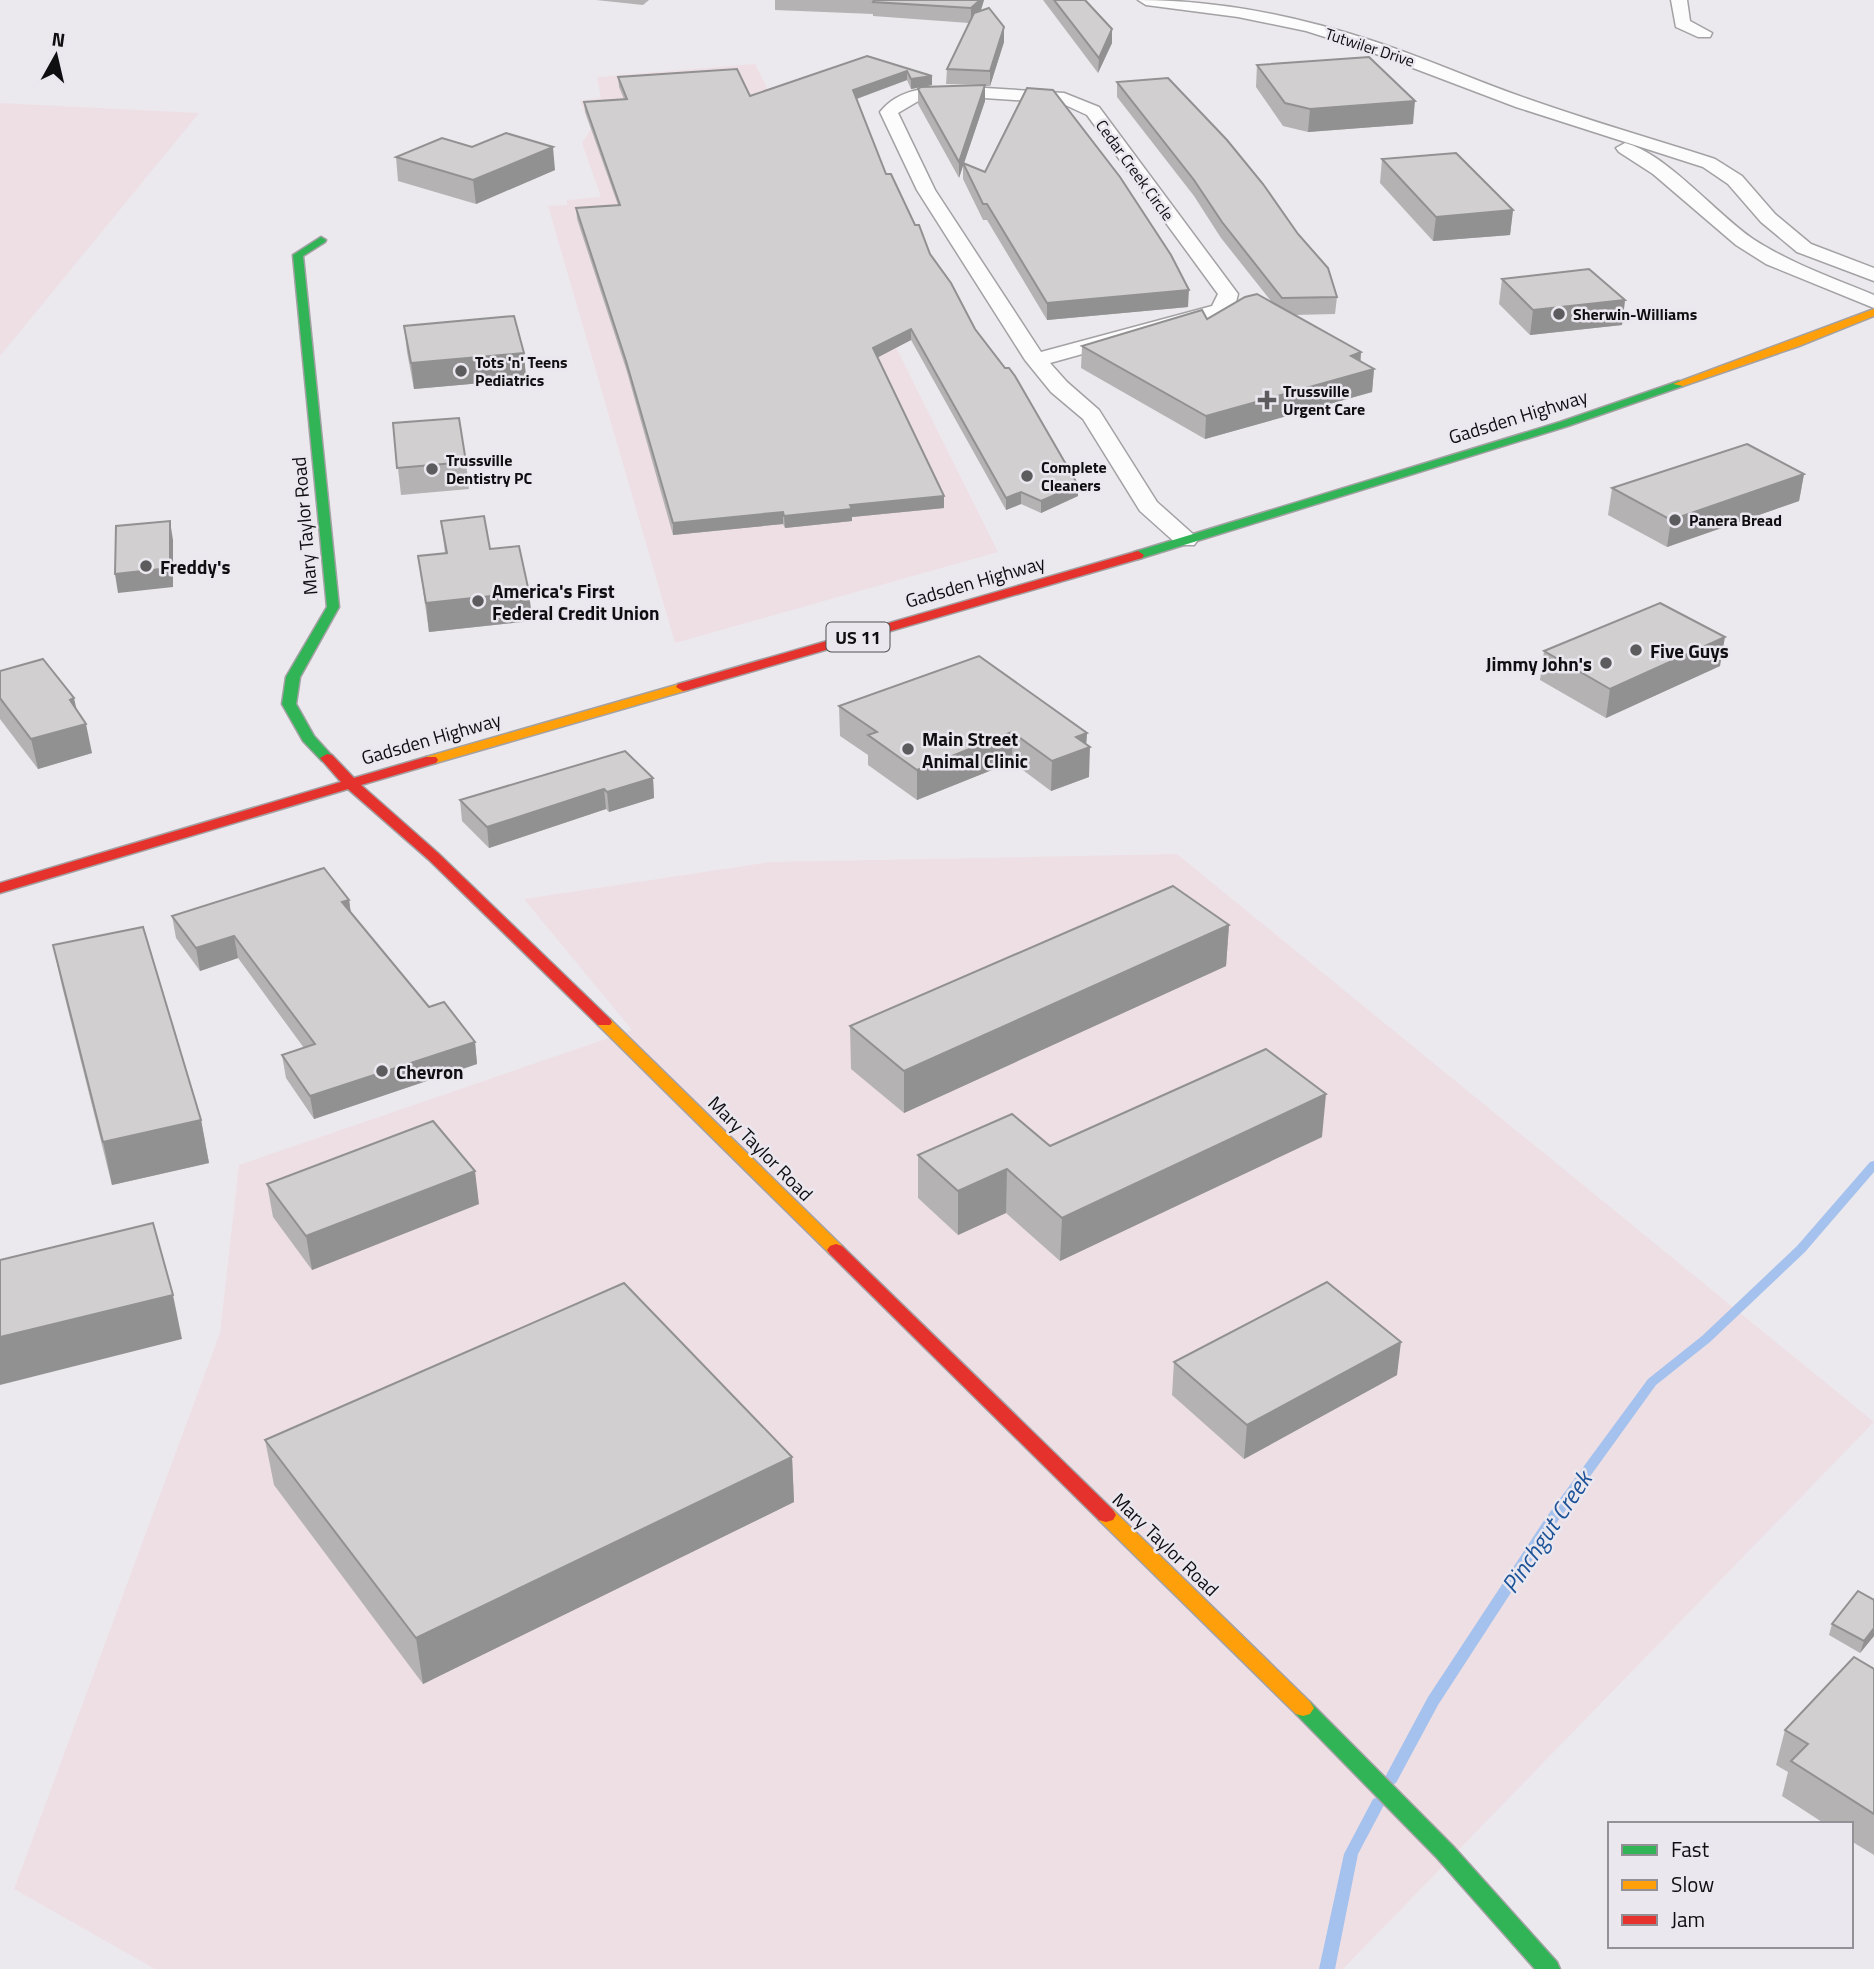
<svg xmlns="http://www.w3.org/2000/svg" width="1874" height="1969" font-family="'Titillium Web',sans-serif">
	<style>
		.industrial { fill: #eedfe5 }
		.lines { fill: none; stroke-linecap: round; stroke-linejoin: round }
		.stream { fill: #a4c2ed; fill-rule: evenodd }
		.street-casing { stroke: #a3a1a4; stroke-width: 3 }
		.fast-casing { stroke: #a3a1a4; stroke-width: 3 }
		.slow-casing { stroke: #a3a1a4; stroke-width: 3 }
		.jam-casing { stroke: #a3a1a4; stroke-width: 3 }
		.street { fill: #fcfcfc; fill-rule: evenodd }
		.fast { fill: #30b455; fill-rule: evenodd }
		.slow { fill: #ff9f0a; fill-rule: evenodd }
		.jam { fill: #e5322d; fill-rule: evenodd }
		.wall { fill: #b4b2b3 }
		.shaded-wall { fill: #929192 }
		.building { fill: #d1cfd0; stroke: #929192; stroke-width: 2 }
		.poi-dot { fill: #5c5b5d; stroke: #ebe7ef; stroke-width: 2.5 }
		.labels { text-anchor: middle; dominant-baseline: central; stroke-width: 5; stroke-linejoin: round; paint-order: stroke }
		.far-street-label { font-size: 16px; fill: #0f0e10; stroke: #ebe7ef }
		.far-poi-label { font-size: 16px; font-weight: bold; fill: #0f0e10; stroke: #ebe7ef; text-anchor: start }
		.shield { fill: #ebe7ef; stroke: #514f53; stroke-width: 2 }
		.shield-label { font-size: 18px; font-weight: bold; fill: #0f0e10 }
		.street-label { font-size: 19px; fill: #0f0e10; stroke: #ebe7ef }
		.poi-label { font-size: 19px; font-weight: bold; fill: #0f0e10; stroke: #ebe7ef; text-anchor: start }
		.near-water-label { font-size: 24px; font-style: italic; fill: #1c5298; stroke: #ebe7ef }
	</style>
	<rect width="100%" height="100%" fill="#ebe9ed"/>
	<g class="industrial">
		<polygon points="755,64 998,552 675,643 548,206 567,205 567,200 601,197 582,143 591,129 580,101 601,98 597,77"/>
		<polygon points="0,103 199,113 0,356"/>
		<polygon points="1177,854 1874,1422 1343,1969 155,1969 14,1889 220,1333 239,1165 632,1030 524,899 770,862"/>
	</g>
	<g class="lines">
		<g class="stream">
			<polygon points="1874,1161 1874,1172 1805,1252 1710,1342 1656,1385 1555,1525 1438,1705 1396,1783 1391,1785 1386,1783 1384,1779 1428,1697 1545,1519 1648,1379 1702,1336 1797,1246 1870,1162"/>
			<polygon points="1378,1797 1383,1799 1385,1803 1358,1854 1335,1969 1319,1969 1344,1854 1373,1799"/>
		</g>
		<g class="street-casing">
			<g id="street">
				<path d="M1138,0C1218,0 1297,16 1373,41C1425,58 1476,81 1528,99C1590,121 1653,139 1715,159L1742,176L1775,214L1811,244L1874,268V281L1797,252L1761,222L1728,184L1703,167L1516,107L1363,49L1306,31L1238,17L1146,5Z"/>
				<polygon points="1671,0 1687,0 1690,21 1712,33 1710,37 1698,37 1676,27"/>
				<path d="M969,87L1064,93L1099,107L1238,294L1236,302L1226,314L1050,363L1067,382L1099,410L1157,502L1194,535L1198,540L1194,545H1178L1140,511L1083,419L1051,392L1025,360L917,190L880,112C901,85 938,87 969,87ZM969,97L1061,103L1087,115L1218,294L1212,306L1041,352L935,190L898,113L920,100Z"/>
				<path d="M1625,143C1666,153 1716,214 1753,239C1790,263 1833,278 1874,295V308L1766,264L1736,245L1653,174L1619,152L1616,148Z"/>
			</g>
		</g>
		<g class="fast-casing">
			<g id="fast">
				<polygon points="321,237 326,240 325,242 303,256 339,607 300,677 296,704 314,736 334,758 327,762 322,761 303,741 282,704 286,677 327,607 293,255"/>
				<polygon points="1679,381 1685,384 1683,386 1568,426 1142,558 1138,559 1132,555 1134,552 1560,422"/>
				<polygon points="1303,1700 1310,1702 1453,1846 1557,1962 1560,1969 1535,1969 1437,1858 1296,1714 1292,1708 1296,1702"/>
			</g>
		</g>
		<g class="slow-casing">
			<g id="slow">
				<polygon points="1874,309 1874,316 1799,346 1683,386 1673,384"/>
				<polygon points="683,683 690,687 688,690 436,763 431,764 424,760 426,757"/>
				<polygon points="604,1017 610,1019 842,1246 845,1250 842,1254 830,1254 598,1025 596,1022"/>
				<polygon points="1106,1508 1113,1510 1310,1702 1314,1708 1310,1714 1303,1716 1296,1714 1099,1520 1096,1515 1099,1510"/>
			</g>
		</g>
		<g class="jam-casing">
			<g id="jam">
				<polygon points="1138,551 1144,555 1142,558 688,690 683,691 676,687 678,684"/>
				<polygon points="327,754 332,755 354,778 426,757 436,757 438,760 436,763 361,785 438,853 610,1019 612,1022 610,1025 598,1025 428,859 348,789 0,893 0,883 341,782 320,758"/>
				<polygon points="836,1244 842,1246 1113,1510 1116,1515 1113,1520 1106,1522 1099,1520 830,1254 827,1250 830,1246"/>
			</g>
		</g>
		<use href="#street" class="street"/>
		<use href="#fast" class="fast"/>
		<use href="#slow" class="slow"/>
		<use href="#jam" class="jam"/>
	</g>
	<g class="wall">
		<polygon points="596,0 649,0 643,5"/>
		<polygon points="775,0 984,0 981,10 1004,42 990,86 985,86 985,101 964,163 1188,307 1047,320 987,220 983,220 963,179 963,165 959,178 918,104 918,89 983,85 946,84 947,69 969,23 873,16 873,14 775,10"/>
		<polygon points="1043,0 1085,0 1112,29 1112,43 1098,73"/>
		<polygon points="867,56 932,76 932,85 911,89 907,80 857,99 886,174 930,254 975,329 1078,496 1041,513 1021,504 1006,510 911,340 877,357 944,508 852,517 852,521 785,528 783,524 673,535 627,372 577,219 576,208 618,205 585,112 584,102 624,99 619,87 618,77 750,96"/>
		<polygon points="1257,65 1413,124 1308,132 1283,126 1256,87"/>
		<polygon points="1117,82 1337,297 1335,314 1294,315 1361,361 1374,369 1372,392 1205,439 1081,368 1082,346 1207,319 1271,301 1221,238 1194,196 1117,97"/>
		<polygon points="396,157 555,170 476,204 398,181"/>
		<polygon points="1382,159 1513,210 1510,235 1433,241 1380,183"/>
		<polygon points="1502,279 1625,300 1622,325 1530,335 1499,304"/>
		<polygon points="404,326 524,353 526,379 414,389 407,352"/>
		<polygon points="393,423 466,462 469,489 401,495"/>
		<polygon points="1804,474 1799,501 1667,547 1608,515 1612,488"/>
		<polygon points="441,521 490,549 529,592 532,621 429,632 418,556 445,553"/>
		<polygon points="1544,651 1720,666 1606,718 1540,680"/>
		<polygon points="0,671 92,753 38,769 0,719"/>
		<polygon points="839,706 1087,733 1086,744 1089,777 1051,791 1012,762 917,800 868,765 868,755 840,736"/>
		<polygon points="653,778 654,798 609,812 606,809 489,848 462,821 460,800"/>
		<polygon points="349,900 351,913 429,1007 475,1042 477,1064 314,1119 286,1078 282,1055 304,1048 238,958 200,971 176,938 172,916"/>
		<polygon points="1229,925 1226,966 904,1113 851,1069 850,1026"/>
		<polygon points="53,945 201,1120 209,1163 112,1185 62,986"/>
		<polygon points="1322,1137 1060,1261 1006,1213 958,1235 918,1198 918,1155 1050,1146"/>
		<polygon points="267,1184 479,1204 312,1270 273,1217"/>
		<polygon points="1174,1362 1397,1375 1244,1459 1172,1395"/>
		<polygon points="265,1440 792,1457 794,1502 423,1684 274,1485"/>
		<polygon points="1874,1600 1874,1636 1860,1653 1829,1635 1832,1624"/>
		<polygon points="1874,1669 1874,1855 1851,1841 1851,1824 1825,1824 1782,1796 1788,1772 1776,1765 1785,1730"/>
	</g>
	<g class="shaded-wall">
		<polygon points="980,0 984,0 979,16 971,23 971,8"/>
		<polygon points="1004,27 1004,42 990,86 990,71"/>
		<polygon points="1112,29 1112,43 1098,73 1099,58"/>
		<polygon points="907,71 907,80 853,100 853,90"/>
		<polygon points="932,76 932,85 911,89 911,79"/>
		<polygon points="985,85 985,101 959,178 959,162"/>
		<polygon points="1415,101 1413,124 1308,132 1310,109"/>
		<polygon points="553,147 555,170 476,204 473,180"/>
		<polygon points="1513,210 1510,235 1433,241 1436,217"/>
		<polygon points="1189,290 1188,307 1047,320 1047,303"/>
		<polygon points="1625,300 1622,325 1530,335 1533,310"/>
		<polygon points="911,329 911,340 873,360 873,348"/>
		<polygon points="1361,352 1360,373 1374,369 1372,392 1205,439 1206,416 1351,356"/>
		<polygon points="524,353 526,379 414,389 411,363"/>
		<polygon points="1804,474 1799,501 1667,547 1671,520"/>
		<polygon points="1078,485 1078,496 1041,513 1041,501"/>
		<polygon points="1021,492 1021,504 1006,510 1006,498"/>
		<polygon points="944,496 944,508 852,517 852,521 785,528 784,516 850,505"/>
		<polygon points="783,512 783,524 673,535 673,523"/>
		<polygon points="170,521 173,540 173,587 118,593 115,574"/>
		<polygon points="529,592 532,621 429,632 426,603"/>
		<polygon points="1725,637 1720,666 1606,718 1610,689"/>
		<polygon points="74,698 80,725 86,724 92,753 38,769 31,739 70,700"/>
		<polygon points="1012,732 1012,762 917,800 917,770"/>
		<polygon points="1087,733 1086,748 1090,747 1089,777 1051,791 1052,761 1076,737"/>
		<polygon points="653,778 654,798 609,812 607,792"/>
		<polygon points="604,789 606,809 489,848 487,827"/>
		<polygon points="349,900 352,922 342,902"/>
		<polygon points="1229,925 1226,966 904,1113 904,1071"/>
		<polygon points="234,936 238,958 200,971 196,948"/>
		<polygon points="475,1042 477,1064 314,1119 310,1096"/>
		<polygon points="1326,1094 1322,1137 1060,1261 1062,1218"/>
		<polygon points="201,1120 209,1163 112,1185 103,1142"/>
		<polygon points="1007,1169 1006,1213 958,1235 958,1191"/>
		<polygon points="475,1171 479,1204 312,1270 306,1236"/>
		<polygon points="173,1295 182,1339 0,1385 0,1337"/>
		<polygon points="1401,1342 1397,1375 1244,1459 1247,1425"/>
		<polygon points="792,1457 794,1502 423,1684 416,1638"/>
		<polygon points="1874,1628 1874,1636 1860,1653 1864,1641"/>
	</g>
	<g class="building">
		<polygon points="874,0 980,0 971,8 873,2"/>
		<polygon points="1054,0 1085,0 1112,29 1099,58"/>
		<polygon points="989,8 1004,27 990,71 947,69 974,13"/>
		<polygon points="867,56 932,76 911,79 907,71 853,90 886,174 891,174 915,225 919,225 930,254 951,283 975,329 1005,368 1009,368 1015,376 1078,485 1041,501 1021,492 1006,498 911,329 873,348 944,496 850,505 852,509 784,516 783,512 673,523 626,361 576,208 620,205 584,102 627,99 618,77 737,69 750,96"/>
		<polygon points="1369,57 1415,101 1310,109 1285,103 1257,65"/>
		<polygon points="1168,78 1227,140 1263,184 1298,234 1328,268 1337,297 1282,298 1222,222 1194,180 1117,82"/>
		<polygon points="985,85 959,162 918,89 921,87"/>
		<polygon points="1027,88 1053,90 1120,177 1171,255 1189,290 1047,303 987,204 983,204 963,163 985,172"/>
		<polygon points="506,133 553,147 473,180 396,157 442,138 472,147"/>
		<polygon points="1456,153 1513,210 1436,217 1382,159"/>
		<polygon points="1589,269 1625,300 1533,310 1502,279"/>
		<polygon points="1257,294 1361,352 1351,356 1374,369 1206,416 1082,346 1202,310 1207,319 1245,297"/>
		<polygon points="514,316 524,353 411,363 404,326"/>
		<polygon points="459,418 466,462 397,468 393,423"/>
		<polygon points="1747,444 1804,474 1671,520 1612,488"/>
		<polygon points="484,516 490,549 519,546 529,592 426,603 418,556 447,553 441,521"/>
		<polygon points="170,521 170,568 115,574 116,526"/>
		<polygon points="1660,603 1725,637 1610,689 1544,651"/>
		<polygon points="979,656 1087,733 1076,737 1090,747 1052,761 1012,732 917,770 868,735 877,732 839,706"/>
		<polygon points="43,659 74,698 70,700 86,724 31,739 0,698 0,671"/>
		<polygon points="625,751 653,778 607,792 604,789 487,827 460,800"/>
		<polygon points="324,868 349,900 342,902 429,1007 444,1002 475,1042 310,1096 282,1055 315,1044 234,936 196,948 172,916"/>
		<polygon points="1173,886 1229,925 904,1071 850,1026"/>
		<polygon points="143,927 201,1120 103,1142 53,945"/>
		<polygon points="1266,1049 1326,1094 1062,1218 1007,1169 958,1191 918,1155 1012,1114 1050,1146"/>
		<polygon points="433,1121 475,1171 306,1236 267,1184"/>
		<polygon points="153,1223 173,1295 0,1337 0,1260"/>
		<polygon points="1327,1282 1401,1342 1247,1425 1174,1362"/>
		<polygon points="624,1283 792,1457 416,1638 265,1440"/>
		<polygon points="1858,1591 1874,1600 1874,1628 1864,1641 1832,1624"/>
		<polygon points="1854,1657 1874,1669 1874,1814 1791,1761 1808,1744 1785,1730"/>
	</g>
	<g class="poi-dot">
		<circle cx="1559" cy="314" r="7"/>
		<circle cx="461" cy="371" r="7"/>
		<path d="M1263.5 389.5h7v7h7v7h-7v7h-7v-7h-7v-7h7z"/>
		<circle cx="432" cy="469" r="7"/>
		<circle cx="1027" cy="476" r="7"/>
		<circle cx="1675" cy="520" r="7"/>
		<circle cx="146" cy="566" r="7"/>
		<circle cx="478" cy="601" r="7"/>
		<circle cx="1636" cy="650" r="7"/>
		<circle cx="1606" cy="663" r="7"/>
		<circle cx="908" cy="749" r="7"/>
		<circle cx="382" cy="1071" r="7"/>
	</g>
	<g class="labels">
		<g class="far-street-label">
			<text transform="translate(1370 47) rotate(18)">Tutwiler Drive</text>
			<text transform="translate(1135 170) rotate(54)">Cedar Creek Circle</text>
		</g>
		<g class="far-poi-label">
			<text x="1573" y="314">Sherwin-Williams</text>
			<text x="475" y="362">Tots 'n' Teens<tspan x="475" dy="18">Pediatrics</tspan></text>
			<text x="1283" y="391">Trussville<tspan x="1283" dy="18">Urgent Care</tspan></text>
			<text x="446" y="460">Trussville<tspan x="446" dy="18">Dentistry PC</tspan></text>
			<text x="1041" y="467">Complete<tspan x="1041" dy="18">Cleaners</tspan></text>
			<text x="1689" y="520">Panera Bread</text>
		</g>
		<rect class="shield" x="826.5" y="622.5" width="63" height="29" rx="5"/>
		<g class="shield-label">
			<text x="858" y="637">US 11</text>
		</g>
		<g class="street-label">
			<text transform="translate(1518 416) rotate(-17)">Gadsden Highway</text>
			<text transform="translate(304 526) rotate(-95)">Mary Taylor Road</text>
			<text transform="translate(975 581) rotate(-16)">Gadsden Highway</text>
			<text transform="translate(431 738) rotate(-16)">Gadsden Highway</text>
			<text transform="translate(761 1148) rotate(45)">Mary Taylor Road</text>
			<text transform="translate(1166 1544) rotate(44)">Mary Taylor Road</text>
		</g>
		<g class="poi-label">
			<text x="160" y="566">Freddy's</text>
			<text x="492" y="590">America's First<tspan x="492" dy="22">Federal Credit Union</tspan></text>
			<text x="1650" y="650">Five Guys</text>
			<text x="1592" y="663" text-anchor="end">Jimmy John's</text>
			<text x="922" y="738">Main Street<tspan x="922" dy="22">Animal Clinic</tspan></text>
			<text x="396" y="1071">Chevron</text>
		</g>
		<g class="near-water-label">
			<text transform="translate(1546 1532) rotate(-56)">Pinchgut Creek</text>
		</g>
	</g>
	<rect x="1608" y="1822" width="245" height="126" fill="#ebe7ef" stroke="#939096" stroke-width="2"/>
	<rect x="1622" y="1845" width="35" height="10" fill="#30b455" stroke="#939096" stroke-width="2"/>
	<text x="1671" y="1857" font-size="21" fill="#0f0e10">Fast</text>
	<rect x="1622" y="1880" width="35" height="10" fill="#ff9f0a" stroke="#939096" stroke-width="2"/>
	<text x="1671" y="1892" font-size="21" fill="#0f0e10">Slow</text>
	<rect x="1622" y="1915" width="35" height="10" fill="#e5322d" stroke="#939096" stroke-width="2"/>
	<text x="1671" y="1927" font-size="21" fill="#0f0e10">Jam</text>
	<g transform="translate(56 56) rotate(8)" stroke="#ebe7ef" stroke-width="5" paint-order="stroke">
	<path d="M0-5L12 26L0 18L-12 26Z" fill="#0f0e10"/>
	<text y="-10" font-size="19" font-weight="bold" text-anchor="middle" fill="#0f0e10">N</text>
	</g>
</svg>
